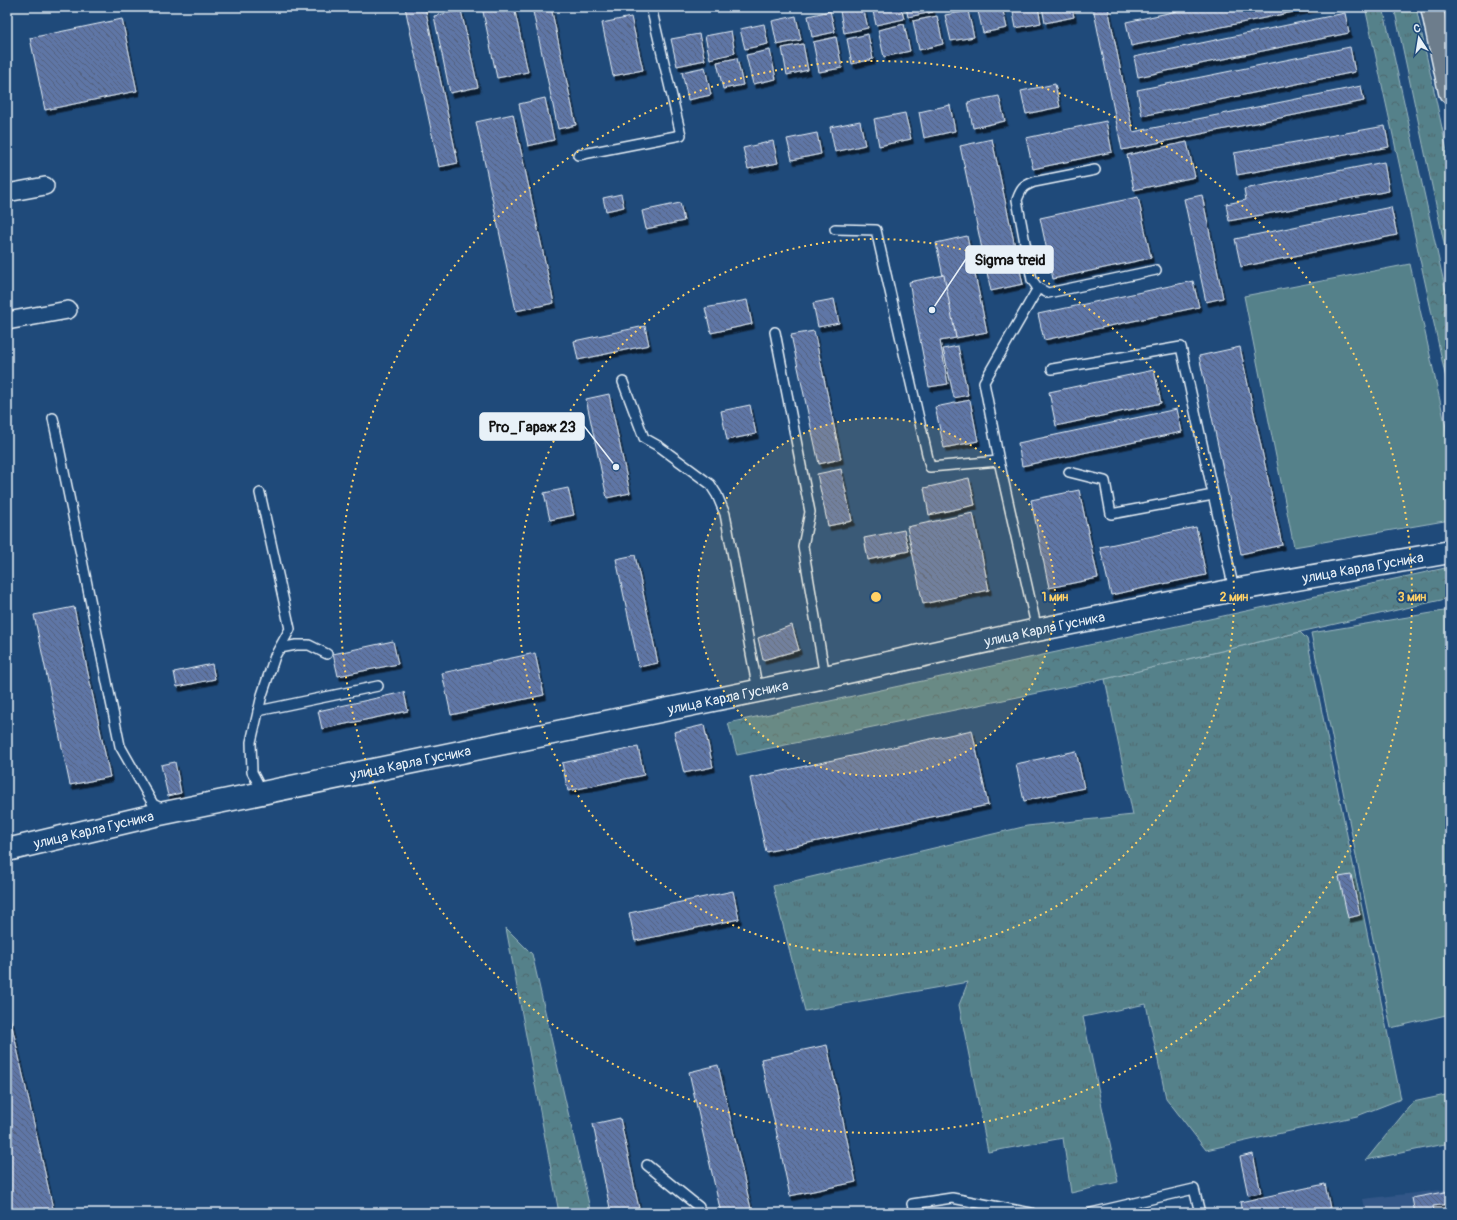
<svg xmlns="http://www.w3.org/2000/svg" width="1457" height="1220" font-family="Pangolin,sans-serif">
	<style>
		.built { fill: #325787 }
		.grass { fill: url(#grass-tufts); stroke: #9eb9c1 }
		.forest { fill: url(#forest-crowns); stroke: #9eb9c1 }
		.garden { fill: #55818a; stroke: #9eb9c1 }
		.building { fill: url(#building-back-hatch); stroke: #e8f1f8; filter: url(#shadow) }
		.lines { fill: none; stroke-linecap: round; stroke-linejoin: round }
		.lane-casing { stroke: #e8f1f8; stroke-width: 12 }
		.street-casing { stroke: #e8f1f8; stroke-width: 20 }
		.secondary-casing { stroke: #e8f1f8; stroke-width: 25 }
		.primary-casing { stroke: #e8f1f8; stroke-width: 25 }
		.lane { stroke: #1f4a7a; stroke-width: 9 }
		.street { stroke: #1f4a7a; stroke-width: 17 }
		.secondary { stroke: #1f4a7a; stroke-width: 22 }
		.primary { stroke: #6d7d8c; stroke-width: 22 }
		.ring { fill: none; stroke: #ffd166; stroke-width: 2; stroke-dasharray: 2 4 }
		.labels { text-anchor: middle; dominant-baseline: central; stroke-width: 4; stroke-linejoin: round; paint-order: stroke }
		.street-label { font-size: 14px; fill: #e8f1f8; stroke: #1f4a7a }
		.centre { fill: #ffd166; stroke: #1f4a7a; stroke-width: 2 }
		.ring-label { font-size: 12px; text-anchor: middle; font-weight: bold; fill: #ffd166; stroke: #1f4a7a; stroke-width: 4; stroke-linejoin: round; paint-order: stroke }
		.leader { fill: none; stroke: #e8f1f8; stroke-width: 1.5 }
		.callout-dot { fill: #e8f1f8; stroke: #1f4a7a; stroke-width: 1.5 }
		.callout { fill: #e8f1f8; stroke: #e8f1f8; stroke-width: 1.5 }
		.callout-label { font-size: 15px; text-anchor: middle; font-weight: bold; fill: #111 }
	</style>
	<defs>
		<pattern id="grass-tufts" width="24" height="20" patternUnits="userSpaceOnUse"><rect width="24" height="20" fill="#55818a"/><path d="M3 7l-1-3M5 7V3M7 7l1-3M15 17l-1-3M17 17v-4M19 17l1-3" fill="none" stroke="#4e676d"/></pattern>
		<pattern id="forest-crowns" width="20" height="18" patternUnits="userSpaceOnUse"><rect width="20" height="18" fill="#55818a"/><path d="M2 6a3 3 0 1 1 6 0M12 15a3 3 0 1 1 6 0" fill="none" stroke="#4e676d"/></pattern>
		<pattern id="building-back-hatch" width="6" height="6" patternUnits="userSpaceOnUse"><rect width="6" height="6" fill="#5e76a6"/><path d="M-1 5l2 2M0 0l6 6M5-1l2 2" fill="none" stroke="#53617d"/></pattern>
		<filter id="shadow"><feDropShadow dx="2.5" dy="4.5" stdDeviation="0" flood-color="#0009"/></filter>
	</defs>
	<rect width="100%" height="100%" fill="#1f4a7a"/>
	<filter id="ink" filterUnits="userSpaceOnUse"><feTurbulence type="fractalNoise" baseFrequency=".025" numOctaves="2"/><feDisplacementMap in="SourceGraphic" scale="8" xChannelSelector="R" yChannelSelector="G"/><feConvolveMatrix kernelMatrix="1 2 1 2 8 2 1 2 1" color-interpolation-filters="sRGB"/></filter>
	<g filter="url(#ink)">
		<polygon class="built" points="1450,1189 1450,1213 1366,1213 1363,1199"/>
		<g class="grass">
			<polygon points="1394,7 1416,7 1450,165 1450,271"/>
			<polygon points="1300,632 1307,639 1401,1099 1357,1116 1206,1150 1166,1098 1146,1004 1083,1017 1118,1182 1071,1193 1063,1138 988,1152 959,1005 968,982 805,1011 773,886 1027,826 1133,815 1105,679"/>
			<polygon points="1450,1094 1450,1143 1366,1160 1413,1102"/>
		</g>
		<g class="forest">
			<polygon points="1365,7 1383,7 1450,310 1450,397"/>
			<polygon points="1450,567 1450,598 1300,632 1105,679 737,755 728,723"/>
			<polygon points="506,928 532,954 591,1213 559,1213"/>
		</g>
		<g class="garden">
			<polygon points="1410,264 1450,446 1450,520 1294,547 1244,296"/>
			<polygon points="1450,610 1450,1014 1391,1028 1311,633"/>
		</g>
		<g class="building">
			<polygon points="405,7 425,7 458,163 439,167"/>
			<polygon points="482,7 514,7 528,72 497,78"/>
			<polygon points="532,7 551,7 576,125 558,129"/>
			<polygon points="860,7 863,7 868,28 844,33 840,11"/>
			<polygon points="872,7 901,7 904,19 876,25"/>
			<polygon points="906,7 932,7 933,12 908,17"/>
			<polygon points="977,7 1002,7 1007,28 983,33"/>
			<polygon points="1012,7 1038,7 1041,23 1016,28"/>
			<polygon points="1042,7 1072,7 1074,17 1045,23"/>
			<polygon points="1093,7 1108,7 1133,132 1361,86 1364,101 1122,150"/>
			<polygon points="1196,7 1317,7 1131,46 1126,22"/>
			<polygon points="461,10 478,87 450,93 434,16"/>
			<polygon points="830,11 835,32 812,37 808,16"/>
			<polygon points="968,11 974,37 951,41 945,15"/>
			<polygon points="1345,13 1349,33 1138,77 1134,57"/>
			<polygon points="796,16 801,40 777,45 772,21"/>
			<polygon points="937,16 943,44 919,50 913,21"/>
			<polygon points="631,17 643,70 613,76 602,23"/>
			<polygon points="122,19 137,91 45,110 30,38"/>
			<polygon points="764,24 768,44 745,49 740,29"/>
			<polygon points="904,24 910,51 884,57 878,30"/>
			<polygon points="731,31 735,53 710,59 705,36"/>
			<polygon points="699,34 705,60 677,66 671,39"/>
			<polygon points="868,34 873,59 852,64 847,39"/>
			<polygon points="836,37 842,68 819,72 813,42"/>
			<polygon points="803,44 808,70 787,75 782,48"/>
			<polygon points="1350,47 1355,72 1142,116 1137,90"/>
			<polygon points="770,50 776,79 753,84 746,55"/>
			<polygon points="737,58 743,85 723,89 717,62"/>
			<polygon points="705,67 711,95 688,100 682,72"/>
			<polygon points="1055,84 1060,107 1026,114 1021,91"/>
			<polygon points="999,96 1005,121 973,128 968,102"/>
			<polygon points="545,98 554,140 528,146 519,104"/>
			<polygon points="950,105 955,131 924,138 919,112"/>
			<polygon points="905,113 911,139 879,146 874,119"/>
			<polygon points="513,114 554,303 516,311 476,122"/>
			<polygon points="860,121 865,145 835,152 830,127"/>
			<polygon points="1106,121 1112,152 1033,169 1026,138"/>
			<polygon points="1385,126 1389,147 1237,175 1234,153"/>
			<polygon points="817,133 821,154 792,160 787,139"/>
			<polygon points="992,139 1023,284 991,291 960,146"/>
			<polygon points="773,141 778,163 748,169 743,148"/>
			<polygon points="1187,142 1195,177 1134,190 1127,155"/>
			<polygon points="1384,162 1389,191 1229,221 1226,204 1246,200 1244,189"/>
			<polygon points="621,194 624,207 606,211 603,198"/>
			<polygon points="1202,195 1223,298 1206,302 1184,199"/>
			<polygon points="1138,197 1151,258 1053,279 1040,218"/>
			<polygon points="680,203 684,221 646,229 642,211"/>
			<polygon points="1391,207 1397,235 1241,267 1235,239"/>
			<polygon points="7,217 10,234 7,234"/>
			<polygon points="967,236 987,332 956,338 936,243"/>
			<polygon points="944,275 956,338 940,341 948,384 929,387 909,282"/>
			<polygon points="1193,281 1199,307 1044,340 1038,314"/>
			<polygon points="834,299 839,323 818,327 813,303"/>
			<polygon points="747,300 752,324 711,333 705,308"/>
			<polygon points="645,326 649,345 578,360 574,341"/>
			<polygon points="814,331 841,459 819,464 791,335"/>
			<polygon points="958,346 968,395 954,398 943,349"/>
			<polygon points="1240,347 1282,545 1241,554 1199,356"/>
			<polygon points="1154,370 1161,403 1056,426 1049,392"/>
			<polygon points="609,394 630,493 607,498 586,399"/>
			<polygon points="970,400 978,441 944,448 935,407"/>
			<polygon points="750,405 756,434 727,440 721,411"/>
			<polygon points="1177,409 1182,432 1022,466 1018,443"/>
			<polygon points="841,469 852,521 828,526 817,474"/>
			<polygon points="969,478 975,505 929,515 924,488"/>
			<polygon points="568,488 574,515 550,520 544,493"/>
			<polygon points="1079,490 1098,578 1049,588 1031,500"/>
			<polygon points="973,513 989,590 923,604 907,527"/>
			<polygon points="1196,527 1206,575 1111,595 1100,547"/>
			<polygon points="904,530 909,551 868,560 864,538"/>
			<polygon points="635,555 658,663 639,667 616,559"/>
			<polygon points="74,607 110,777 70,785 34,615"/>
			<polygon points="792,625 799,650 763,660 758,638"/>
			<polygon points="393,641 398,664 338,676 333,654"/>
			<polygon points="535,653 544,695 451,715 442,673"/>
			<polygon points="212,664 215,679 177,687 174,672"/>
			<polygon points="404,692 408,711 322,729 318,711"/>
			<polygon points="704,725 713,767 684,773 674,732"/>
			<polygon points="972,730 988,805 766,852 750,778"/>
			<polygon points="638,747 644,775 568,791 562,763"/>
			<polygon points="1076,751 1084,788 1024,801 1016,764"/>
			<polygon points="175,762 181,793 168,796 161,765"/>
			<polygon points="1351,875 1360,915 1348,918 1339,877"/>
			<polygon points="733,891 739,919 635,941 629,913"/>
			<polygon points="7,1017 10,1017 54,1213 7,1213"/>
			<polygon points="827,1045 856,1182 790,1196 761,1059"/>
			<polygon points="718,1065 752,1213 721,1213 689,1072"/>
			<polygon points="620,1118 640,1213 611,1213 593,1124"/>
			<polygon points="1253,1154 1261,1193 1248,1195 1240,1157"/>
			<polygon points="1325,1184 1331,1213 1242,1213 1240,1202"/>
			<polygon points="1450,1191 1450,1204 1433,1206 1434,1213 1415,1213 1412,1198"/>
		</g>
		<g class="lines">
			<g class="lane-casing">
				<g id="lane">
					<polyline points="578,155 681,135 651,7"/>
					<path d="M1095,170L1034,182C1023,186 1021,189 1017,200L1032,280L1038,288L1048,293L1156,270"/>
					<polyline points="835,229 876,230 930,467 999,461"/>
					<polyline points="775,332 810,512 803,546 825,677"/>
					<polyline points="1052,369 1181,347 1234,590"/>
					<polyline points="623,382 644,438 660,447 710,484 717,495 725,514 758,691"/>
					<polyline points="53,418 120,746 153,804 163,809"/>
					<polyline points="1069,472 1105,481 1111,514 1213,495"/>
					<polyline points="260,493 290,629 275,656 262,695 251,742 252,772 263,793"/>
					<polyline points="1037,630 999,461 984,382 1038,288"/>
					<polyline points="280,648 296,645 309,645 327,654"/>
					<polyline points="258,711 378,686"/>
					<polyline points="647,1165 699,1207 700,1213"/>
					<polyline points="912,1204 952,1198 1031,1213"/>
					<polyline points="1091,1213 1194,1189 1200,1213"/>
				</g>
			</g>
			<g class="street-casing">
				<g id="street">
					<polyline points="7,193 45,186"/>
					<polyline points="7,321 68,310"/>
				</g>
			</g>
			<g class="secondary-casing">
				<g id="secondary">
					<path id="s1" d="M7,850L155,815L825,677L1037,630L1234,590L1450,552"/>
				</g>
			</g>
			<g class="primary-casing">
				<polyline id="primary" points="1432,7 1450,92"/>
			</g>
			<use href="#lane" class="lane"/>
			<use href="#street" class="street"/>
			<use href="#secondary" class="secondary"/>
			<use href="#primary" class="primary"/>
		</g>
	</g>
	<circle cx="876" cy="597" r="179" fill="#ffd166" fill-opacity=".12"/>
	<g class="ring">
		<circle cx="876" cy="597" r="179"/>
		<circle cx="876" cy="597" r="358"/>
		<circle cx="876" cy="597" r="536"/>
	</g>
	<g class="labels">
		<g class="street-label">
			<text stroke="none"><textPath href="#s1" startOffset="1385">улица Карла Гусника</textPath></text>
			<text stroke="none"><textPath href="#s1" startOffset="1061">улица Карла Гусника</textPath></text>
			<text stroke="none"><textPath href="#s1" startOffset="737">улица Карла Гусника</textPath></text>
			<text stroke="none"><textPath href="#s1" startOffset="413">улица Карла Гусника</textPath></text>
			<text stroke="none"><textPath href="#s1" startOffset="89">улица Карла Гусника</textPath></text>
		</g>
	</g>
	<circle cx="876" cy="597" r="6" class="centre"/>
	<g class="ring-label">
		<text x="1055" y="601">1 мин</text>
		<text x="1234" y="601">2 мин</text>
		<text x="1412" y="601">3 мин</text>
	</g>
	<path class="leader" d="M932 310L966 259M616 467L584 426"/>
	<g class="callout-dot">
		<circle cx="932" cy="310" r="4"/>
		<circle cx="616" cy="467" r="4"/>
	</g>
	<g class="callout">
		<rect x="966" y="246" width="87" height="27" rx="4"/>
		<rect x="480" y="413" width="104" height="27" rx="4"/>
	</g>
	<g class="callout-label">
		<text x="1010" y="265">Sigma treid</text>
		<text x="532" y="432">Pro_Гараж 23</text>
	</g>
	<rect width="1457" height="1220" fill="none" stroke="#1f4a7a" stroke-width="24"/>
	<rect x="12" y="12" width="1433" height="1196" fill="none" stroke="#e8f1f8" stroke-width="1.5" filter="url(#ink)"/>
	<g transform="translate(1419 38) rotate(348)" stroke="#1f4a7a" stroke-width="3" paint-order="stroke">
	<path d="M0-3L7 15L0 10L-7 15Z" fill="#e8f1f8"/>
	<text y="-6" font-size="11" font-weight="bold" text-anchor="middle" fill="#e8f1f8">С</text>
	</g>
</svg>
